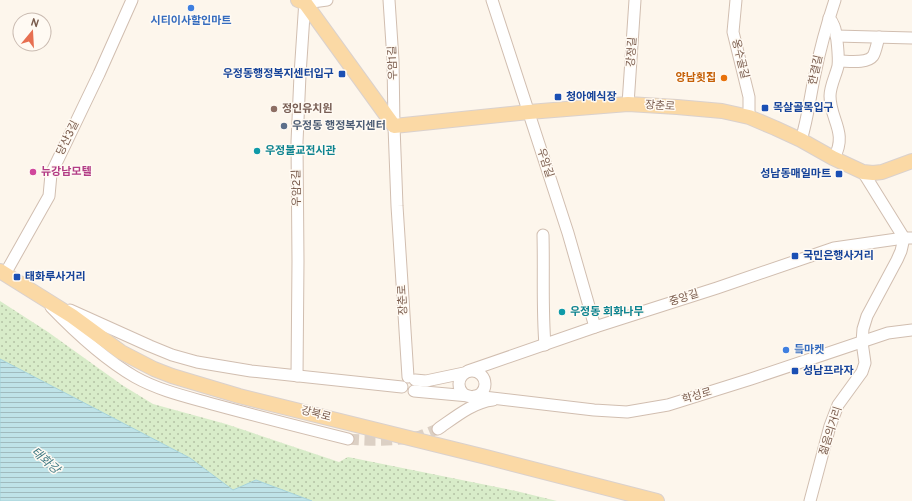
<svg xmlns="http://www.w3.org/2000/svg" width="912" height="501" font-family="Overpass,'Noto Sans KR',sans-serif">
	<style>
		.park { fill: url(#park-dots) }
		.water { fill: url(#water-rules); stroke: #a5d3da }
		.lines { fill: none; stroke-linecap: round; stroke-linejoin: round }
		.minor-tunnel { stroke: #dcd0c4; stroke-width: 11; stroke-dasharray: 11 5.5; stroke-linecap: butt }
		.minor-casing { stroke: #d1beb0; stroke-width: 13 }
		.major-casing { stroke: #dad1cd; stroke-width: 16 }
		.minor { stroke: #fff; stroke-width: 11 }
		.major { stroke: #fbd9a5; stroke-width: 14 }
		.shop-dot { fill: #3f7fe0; stroke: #fffaf3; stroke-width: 1.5 }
		.transit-dot { fill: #1a4fb4; stroke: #fffaf3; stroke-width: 1.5 }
		.food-dot { fill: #e8710a; stroke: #fffaf3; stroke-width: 1.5 }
		.education-dot { fill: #8d6e63; stroke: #fffaf3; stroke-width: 1.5 }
		.service-dot { fill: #5c6f8a; stroke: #fffaf3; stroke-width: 1.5 }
		.culture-dot { fill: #0f9aa8; stroke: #fffaf3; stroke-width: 1.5 }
		.hotel-dot { fill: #d1479c; stroke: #fffaf3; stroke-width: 1.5 }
		.labels { text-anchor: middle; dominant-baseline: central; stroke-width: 3; stroke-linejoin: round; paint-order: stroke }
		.shop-label { font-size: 11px; font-weight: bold; fill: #366cbe; stroke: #fffaf3 }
		.street-label { font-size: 11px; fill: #7a5c4d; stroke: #fffaf3 }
		.transit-label { font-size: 11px; font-weight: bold; fill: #164399; stroke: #fffaf3; text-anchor: start }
		.food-label { font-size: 11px; font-weight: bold; fill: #c56008; stroke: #fffaf3; text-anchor: end }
		.education-label { font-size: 11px; font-weight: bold; fill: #785e54; stroke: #fffaf3; text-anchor: start }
		.service-label { font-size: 11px; font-weight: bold; fill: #4e5e75; stroke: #fffaf3; text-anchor: start }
		.culture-label { font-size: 11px; font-weight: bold; fill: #0d838f; stroke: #fffaf3; text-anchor: start }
		.hotel-label { font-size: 11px; font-weight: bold; fill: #b23c85; stroke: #fffaf3; text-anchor: start }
		.water-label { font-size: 12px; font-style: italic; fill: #437c86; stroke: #fffaf3 }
	</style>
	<defs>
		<pattern id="park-dots" width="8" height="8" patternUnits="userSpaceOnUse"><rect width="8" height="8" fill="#d8ecc9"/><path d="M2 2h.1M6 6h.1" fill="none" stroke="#b4c2a5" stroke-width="1.8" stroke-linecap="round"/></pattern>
		<pattern id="water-rules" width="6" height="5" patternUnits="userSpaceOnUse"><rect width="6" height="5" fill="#bfe3e8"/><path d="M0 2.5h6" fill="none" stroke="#a0bbbe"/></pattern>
	</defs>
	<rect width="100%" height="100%" fill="#fdf6ec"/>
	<polygon class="park" points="0,301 48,332 122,385 153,404 226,424 339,462 348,457 516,491 557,501 312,501 256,480 233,490 190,458 0,359"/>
	<polygon class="water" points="0,359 190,458 233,490 256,480 312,501 0,501"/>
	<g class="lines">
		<path class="minor-tunnel" d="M348,439C372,441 397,441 420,436C426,434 432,431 438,429"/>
		<g class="minor-casing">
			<g id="minor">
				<polyline points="389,0 393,60 394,126 397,206 402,283 408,377"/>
				<polyline points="492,0 568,233 595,327"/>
				<polyline points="736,0 733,32 749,97 749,117"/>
				<polyline points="305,3 327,0"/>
				<path d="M829,18C831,20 833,23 834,26C837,33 839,58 838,66C836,75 830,86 830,96C830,120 848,132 834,158"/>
				<polyline points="836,36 912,38"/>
				<path d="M839,61C848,61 867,64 873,56C876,51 877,43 879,37"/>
				<polyline points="628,104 635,0"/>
				<path d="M801,140C808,118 810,96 815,74C820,49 827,24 835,0"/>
				<path d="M543,235C544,272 542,308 545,345"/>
				<polyline points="5,274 49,196 51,174 99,74 132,0"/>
				<path d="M51,307C76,333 104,359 135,377C160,391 188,397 216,405C260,417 304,428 348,439"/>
				<polyline points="70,310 150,346 172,355 197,362 251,371 402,387"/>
				<polyline points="468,371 595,327 717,288 834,248 904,238 912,238"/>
				<circle cx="472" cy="384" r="13"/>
				<polyline points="297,376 298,261 297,142 300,75 305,0"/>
				<polyline points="415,380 426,381 464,373"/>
				<polyline points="414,391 469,396"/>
				<polyline points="475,396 594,410 627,412 668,405 751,379 888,333 912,330"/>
				<path d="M438,429C454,418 473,402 493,400"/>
				<polyline points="810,501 830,426 838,405 862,372 865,363 862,342 863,329 867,316 897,260 901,251 904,238 863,172"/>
			</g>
		</g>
		<g class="major-casing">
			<g id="major">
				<polyline points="298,0 305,3 394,126 529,112 628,104 677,107 722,111 749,117 775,128 801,140 833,158 863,172 873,173 882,172 912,161"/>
				<polyline points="0,271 72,316 121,352 154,369 172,376 239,396 486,457 657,501"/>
			</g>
		</g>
		<use href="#minor" class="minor"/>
		<use href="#major" class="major"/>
	</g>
	<g class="shop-dot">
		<circle cx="191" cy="8" r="4"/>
		<circle cx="786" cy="350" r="4"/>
	</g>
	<g class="transit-dot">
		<rect x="338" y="70" width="8" height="8" rx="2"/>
		<rect x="554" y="93" width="8" height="8" rx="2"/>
		<rect x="761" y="104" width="8" height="8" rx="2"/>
		<rect x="835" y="170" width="8" height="8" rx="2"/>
		<rect x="791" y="252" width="8" height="8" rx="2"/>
		<rect x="13" y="273" width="8" height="8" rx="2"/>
		<rect x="791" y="367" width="8" height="8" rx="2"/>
	</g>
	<circle class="food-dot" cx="724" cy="78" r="4"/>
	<circle class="education-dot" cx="274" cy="109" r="4"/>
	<circle class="service-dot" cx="284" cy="126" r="4"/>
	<g class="culture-dot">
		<circle cx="257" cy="151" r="4"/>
		<circle cx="562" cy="312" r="4"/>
	</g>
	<circle class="hotel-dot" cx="33" cy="172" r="4"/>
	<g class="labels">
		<g class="shop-label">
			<text x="191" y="21">시티이사할인마트</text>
			<text x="794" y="350" text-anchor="start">듴마켓</text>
		</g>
		<g class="street-label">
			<text transform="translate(632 52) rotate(-86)">강정길</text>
			<text transform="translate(740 59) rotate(76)">옹수골길</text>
			<text transform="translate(393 63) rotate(-92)">우암1길</text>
			<text transform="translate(816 70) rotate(-78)">한결길</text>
			<text transform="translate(660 106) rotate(4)">장춘로</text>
			<text transform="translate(68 138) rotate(-64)">당산3길</text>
			<text transform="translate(545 163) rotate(72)">우암길</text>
			<text transform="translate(297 188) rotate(-91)">우암2길</text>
			<text transform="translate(684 298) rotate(-18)">중앙길</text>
			<text transform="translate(403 300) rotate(-93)">장춘로</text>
			<text transform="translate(697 396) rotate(-17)">학성로</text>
			<text transform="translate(316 414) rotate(14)">강북로</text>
			<text transform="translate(831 431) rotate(-72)">젊음의거리</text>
		</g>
		<g class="transit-label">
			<text x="334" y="74" text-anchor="end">우정동행정복지센터입구</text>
			<text x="566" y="97">청아예식장</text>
			<text x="773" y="108">목살골목입구</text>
			<text x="831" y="174" text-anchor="end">성남동매일마트</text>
			<text x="803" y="256">국민은행사거리</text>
			<text x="25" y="277">태화루사거리</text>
			<text x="803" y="371">성남프라자</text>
		</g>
		<g class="food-label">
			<text x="716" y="78">양남횟집</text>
		</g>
		<g class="education-label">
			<text x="282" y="109">정인유치원</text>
		</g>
		<g class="service-label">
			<text x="292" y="126">우정동 행정복지센터</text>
		</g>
		<g class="culture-label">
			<text x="265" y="151">우정불교전시관</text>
			<text x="570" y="312">우정동 회화나무</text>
		</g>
		<g class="hotel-label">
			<text x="41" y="172">뉴강남모텔</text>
		</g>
		<g class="water-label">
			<text transform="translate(45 461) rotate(41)">태화강</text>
		</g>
	</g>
	<g transform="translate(32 32) rotate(18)"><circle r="19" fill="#fffaf3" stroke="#cabbb1"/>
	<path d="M0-3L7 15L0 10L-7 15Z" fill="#e76f51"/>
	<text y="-6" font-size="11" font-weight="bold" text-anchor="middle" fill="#7a5c4d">N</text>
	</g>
</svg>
